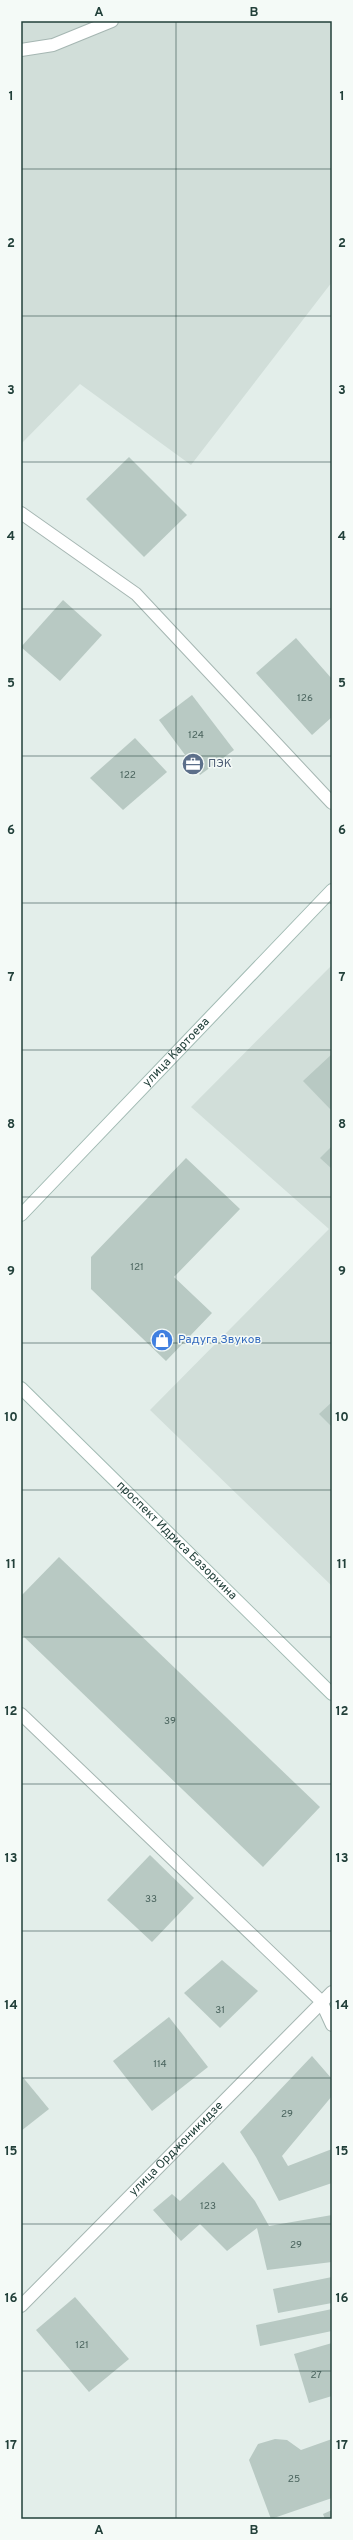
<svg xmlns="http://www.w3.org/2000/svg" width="353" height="2540" font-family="Overpass,sans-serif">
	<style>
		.built { fill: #d1ded9 }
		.building { fill: #b8c9c3 }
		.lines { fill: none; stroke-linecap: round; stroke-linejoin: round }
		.service-casing { stroke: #a5b6b2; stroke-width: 14 }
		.minor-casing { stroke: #a5b6b2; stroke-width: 14 }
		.secondary-casing { stroke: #a1bab3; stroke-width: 14 }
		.service { stroke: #fff; stroke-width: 12 }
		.minor { stroke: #fff; stroke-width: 12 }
		.secondary { stroke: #fff; stroke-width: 12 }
		.grid { fill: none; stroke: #22403a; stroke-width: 1; stroke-opacity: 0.55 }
		.labels { text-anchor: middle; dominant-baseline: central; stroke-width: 3; stroke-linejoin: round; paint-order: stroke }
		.number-label { font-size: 10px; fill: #48625c }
		.service-label { font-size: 12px; fill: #4e5e75; stroke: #f4faf7; text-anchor: start }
		.street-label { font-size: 12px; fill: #22403a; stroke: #f4faf7 }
		.shop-label { font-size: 12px; fill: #366cbe; stroke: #f4faf7; text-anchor: start }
		.neatline { fill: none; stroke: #22403a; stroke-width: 1.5 }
		.grid-label { font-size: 13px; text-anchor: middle; font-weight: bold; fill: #22403a }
	</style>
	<rect width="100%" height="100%" fill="#e3eeea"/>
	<g class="built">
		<polygon points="21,21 332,21 332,282 191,465 80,384 21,444"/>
		<polygon points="332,965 332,1586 150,1410 329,1229 191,1107"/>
	</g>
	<g class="building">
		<polygon points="129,457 187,515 144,557 86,499"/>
		<polygon points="63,600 102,635 60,681 21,647"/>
		<polygon points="296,638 332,679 332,717 312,735 256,673"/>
		<polygon points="192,695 234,750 200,775 159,720"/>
		<polygon points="135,738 167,772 123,810 90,778"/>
		<polygon points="332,1054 332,1111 303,1081"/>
		<polygon points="332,1146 332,1169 320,1158"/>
		<polygon points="186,1158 240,1209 174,1277 212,1313 166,1361 91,1289 91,1257"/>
		<polygon points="332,1402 332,1427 319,1414"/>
		<polygon points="59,1557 320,1807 263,1867 21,1634 21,1596"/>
		<polygon points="150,1855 194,1898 152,1942 107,1900"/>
		<polygon points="222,1960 258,1991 220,2028 184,1993"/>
		<polygon points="169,2017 208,2067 152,2111 113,2061"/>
		<polygon points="312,2056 332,2079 332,2096 282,2156 288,2166 332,2149 332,2183 279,2201 256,2157 240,2132"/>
		<polygon points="21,2075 49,2109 21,2131"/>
		<polygon points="223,2162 255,2201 269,2226 332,2215 332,2262 267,2270 257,2228 227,2251 200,2224 181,2241 153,2210 172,2194 180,2201"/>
		<polygon points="332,2277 332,2303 278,2313 273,2289"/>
		<polygon points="75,2297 129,2359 89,2392 36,2330"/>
		<polygon points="332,2309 332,2331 260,2346 256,2325"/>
		<polygon points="332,2343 332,2396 309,2403 294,2354"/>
		<polygon points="275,2439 287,2440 301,2450 332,2439 332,2498 271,2519 249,2460 258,2444"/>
		<polygon points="332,2510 332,2519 325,2519 323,2514"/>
	</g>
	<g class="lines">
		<g class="service-casing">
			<g id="service">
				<polyline points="21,50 53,45 112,21"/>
				<polyline points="21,513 136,594 332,803"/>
				<polyline points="21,1714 321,2001 332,2025"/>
			</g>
		</g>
		<g class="minor-casing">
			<g id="minor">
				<path id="s1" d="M21,2306L332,1992"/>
			</g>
		</g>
		<g class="secondary-casing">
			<g id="secondary">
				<path id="s2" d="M21,1215L332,890"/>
				<path id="s3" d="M21,1388L332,1694"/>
			</g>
		</g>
		<use href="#service" class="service"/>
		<use href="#minor" class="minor"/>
		<use href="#secondary" class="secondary"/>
	</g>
	<path class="grid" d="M176,21V2519M21,169H332M21,316H332M21,462H332M21,609H332M21,756H332M21,903H332M21,1050H332M21,1197H332M21,1343H332M21,1490H332M21,1637H332M21,1784H332M21,1931H332M21,2078H332M21,2224H332M21,2371H332"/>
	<defs>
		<g id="office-disc" transform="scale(1.15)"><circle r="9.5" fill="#5c6f8a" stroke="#f4faf7"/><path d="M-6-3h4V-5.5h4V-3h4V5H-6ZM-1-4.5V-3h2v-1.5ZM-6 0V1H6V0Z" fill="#fff"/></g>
		<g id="shop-disc" transform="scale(1.15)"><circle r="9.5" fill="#3f7fe0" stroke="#f4faf7"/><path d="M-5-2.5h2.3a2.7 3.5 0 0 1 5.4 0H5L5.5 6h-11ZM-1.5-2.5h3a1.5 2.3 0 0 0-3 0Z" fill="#fff"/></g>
	</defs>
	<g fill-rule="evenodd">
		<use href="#office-disc" x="193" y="764"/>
		<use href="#shop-disc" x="162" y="1340"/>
	</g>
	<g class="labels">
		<g class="number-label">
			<text x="305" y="698">126</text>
			<text x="196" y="735">124</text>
			<text x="128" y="775">122</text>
			<text x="137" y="1267">121</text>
			<text x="170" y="1721">39</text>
			<text x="151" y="1899">33</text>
			<text x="220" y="2010">31</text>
			<text x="160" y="2064">114</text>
			<text x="287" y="2114">29</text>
			<text x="208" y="2206">123</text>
			<text x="296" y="2245">29</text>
			<text x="82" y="2345">121</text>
			<text x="316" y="2375">27</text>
			<text x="294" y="2479">25</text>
		</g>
		<g class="service-label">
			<text x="208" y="764">ПЭК</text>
		</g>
		<g class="street-label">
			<text stroke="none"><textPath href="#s2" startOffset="225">улица Картоева</textPath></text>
			<text stroke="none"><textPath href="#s3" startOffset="218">проспект Идриса Базоркина</textPath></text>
			<text stroke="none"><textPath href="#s1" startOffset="221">улица Орджоникидзе</textPath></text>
		</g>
		<g class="shop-label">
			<text x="178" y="1340">Радуга Звуков</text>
		</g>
	</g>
	<rect width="353" height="2540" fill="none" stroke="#f4faf7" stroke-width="44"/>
	<rect x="22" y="22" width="309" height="2496" class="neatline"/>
	<g class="grid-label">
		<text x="99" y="16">A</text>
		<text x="254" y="16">B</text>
		<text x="11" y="100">1</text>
		<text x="342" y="100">1</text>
		<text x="11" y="247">2</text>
		<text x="342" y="247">2</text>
		<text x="11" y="394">3</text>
		<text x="342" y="394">3</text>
		<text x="11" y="540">4</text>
		<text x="342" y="540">4</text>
		<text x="11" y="687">5</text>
		<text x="342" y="687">5</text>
		<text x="11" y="834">6</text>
		<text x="342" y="834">6</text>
		<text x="11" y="981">7</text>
		<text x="342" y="981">7</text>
		<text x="11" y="1128">8</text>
		<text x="342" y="1128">8</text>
		<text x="11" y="1275">9</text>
		<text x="342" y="1275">9</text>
		<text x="11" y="1421">10</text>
		<text x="342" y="1421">10</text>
		<text x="11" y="1568">11</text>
		<text x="342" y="1568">11</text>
		<text x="11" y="1715">12</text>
		<text x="342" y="1715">12</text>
		<text x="11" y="1862">13</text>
		<text x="342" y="1862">13</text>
		<text x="11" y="2009">14</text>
		<text x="342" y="2009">14</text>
		<text x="11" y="2155">15</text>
		<text x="342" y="2155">15</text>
		<text x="11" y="2302">16</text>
		<text x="342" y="2302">16</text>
		<text x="11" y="2449">17</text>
		<text x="342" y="2449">17</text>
		<text x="99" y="2534">A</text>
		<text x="254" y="2534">B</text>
	</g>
</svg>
